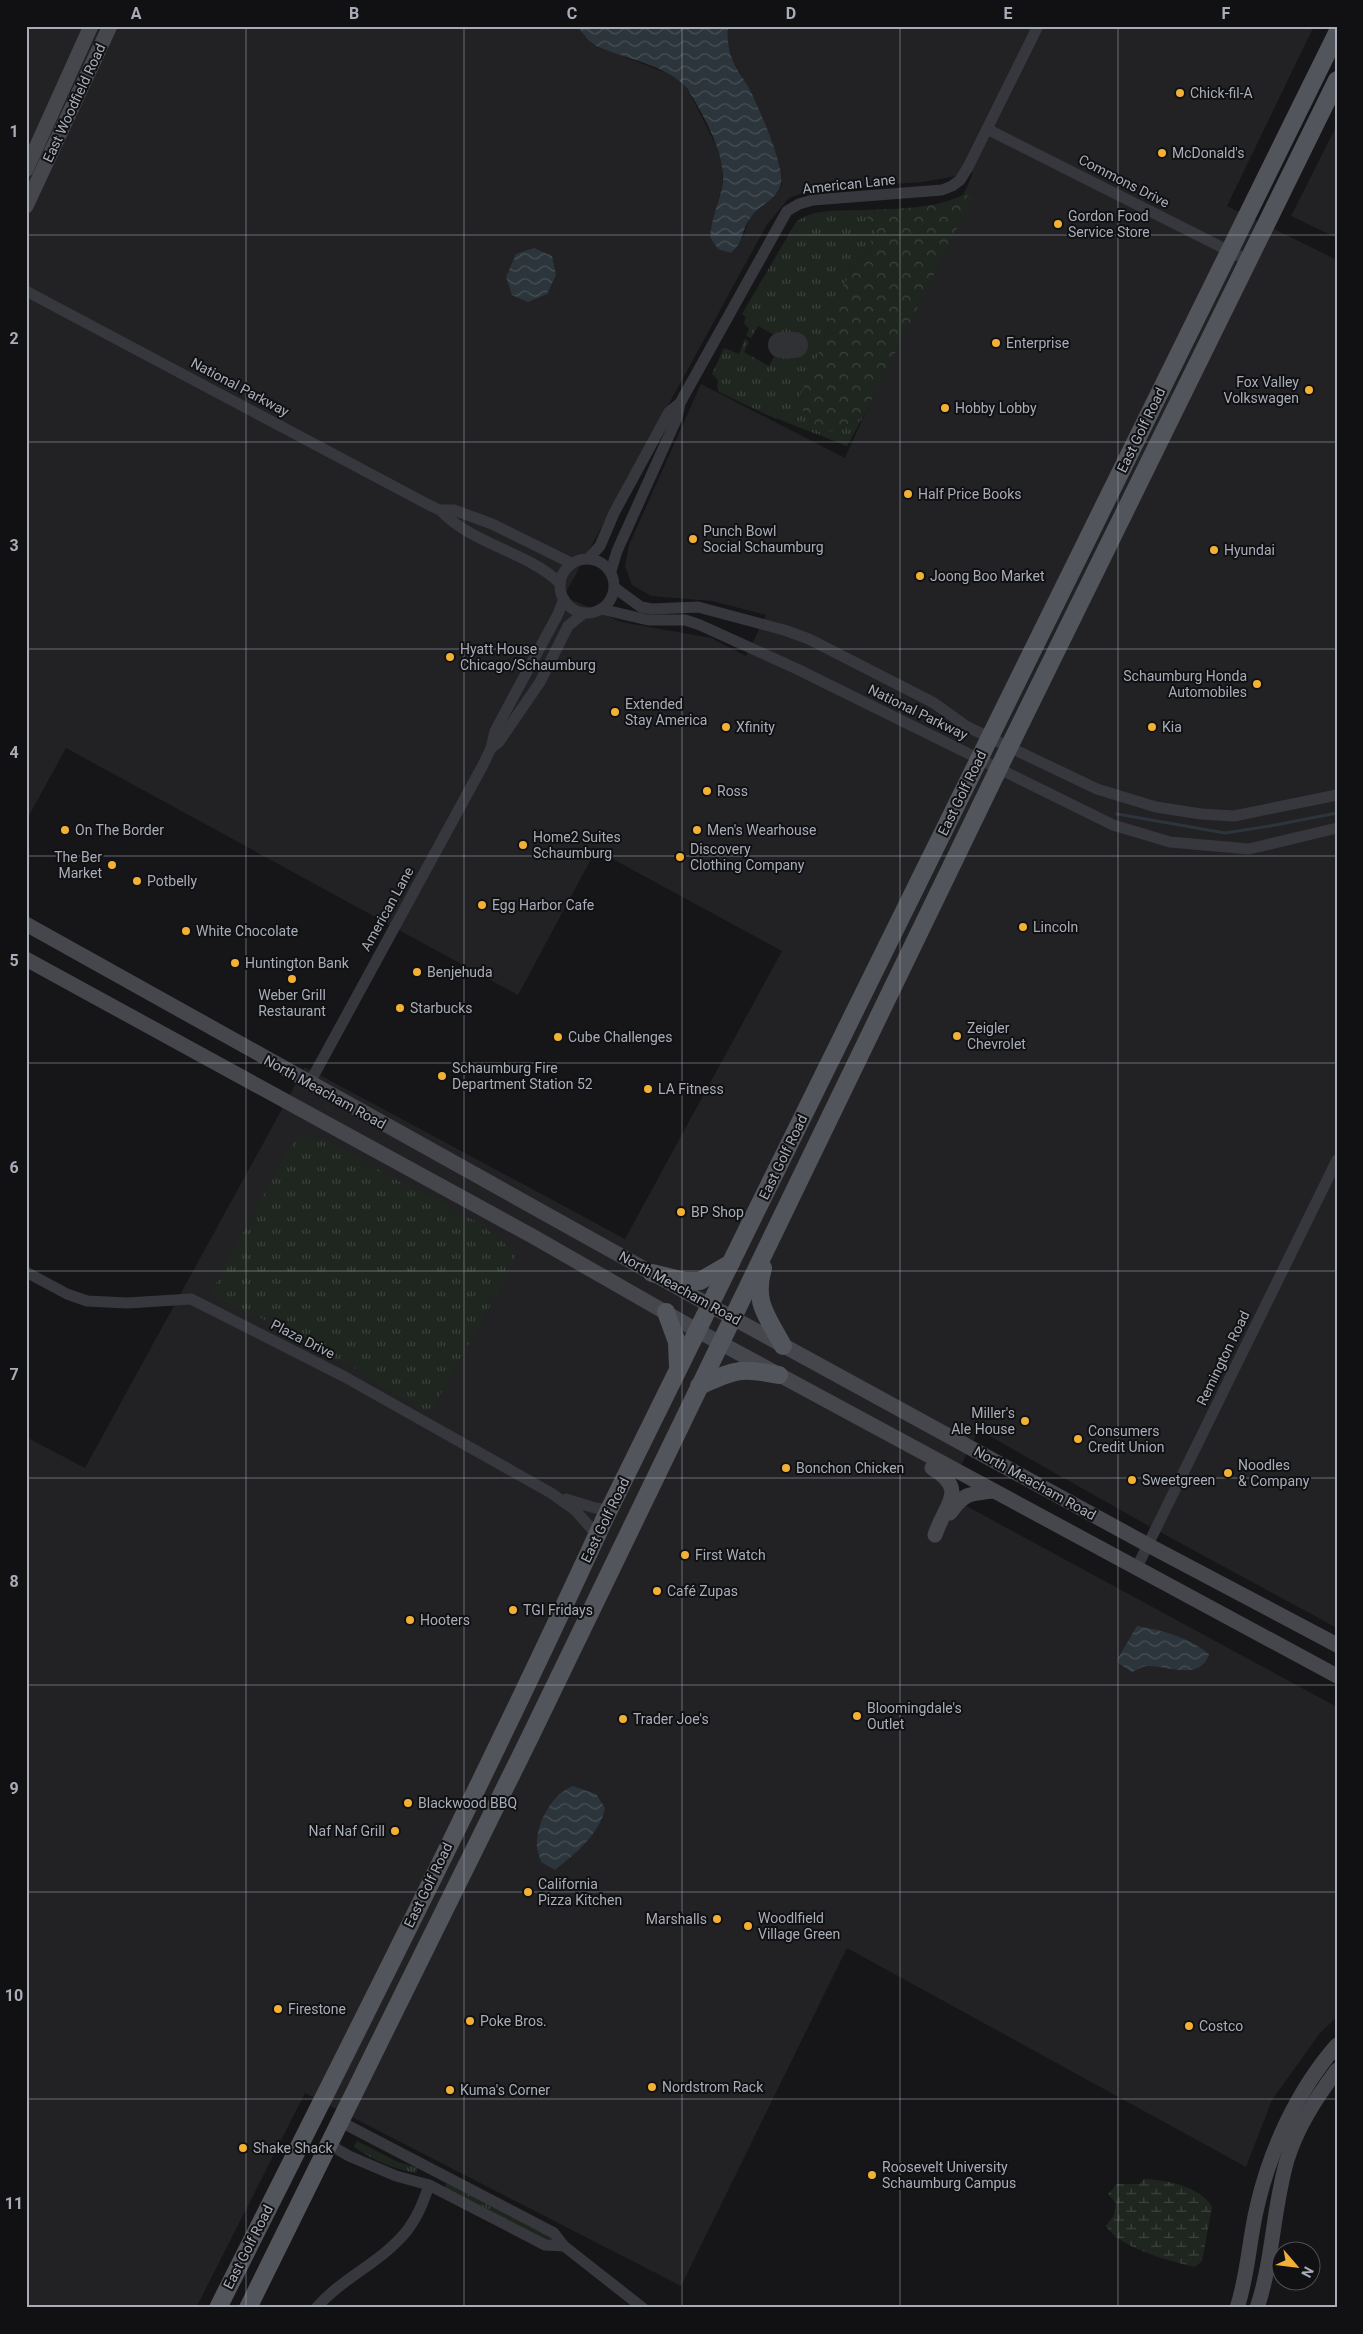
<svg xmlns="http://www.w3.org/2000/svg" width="1363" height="2334" font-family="Roboto,sans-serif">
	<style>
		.built { fill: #222225; fill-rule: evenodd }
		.grass { fill: url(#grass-tufts) }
		.forest { fill: url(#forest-crowns) }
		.wetland { fill: url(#wetland-marsh) }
		.water { fill: url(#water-waves) }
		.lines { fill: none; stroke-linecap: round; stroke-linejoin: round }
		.stream { stroke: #2c353c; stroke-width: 3 }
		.taxiway { stroke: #303135; stroke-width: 26 }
		.street { stroke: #37383d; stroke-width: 11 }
		.secondary { stroke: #45474d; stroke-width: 15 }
		.primary { stroke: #53555c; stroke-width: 18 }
		.grid { fill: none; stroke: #a8adb8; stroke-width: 1; stroke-opacity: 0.55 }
		.poi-dot { fill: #f2b134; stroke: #111113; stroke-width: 2 }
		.labels { text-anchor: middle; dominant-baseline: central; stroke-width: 4; stroke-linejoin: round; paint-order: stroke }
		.poi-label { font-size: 14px; fill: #a8adb8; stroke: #111113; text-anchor: start }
		.street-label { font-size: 14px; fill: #a8adb8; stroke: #111113 }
		.neatline { fill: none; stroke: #a8adb8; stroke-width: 2 }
		.grid-label { font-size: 16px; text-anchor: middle; font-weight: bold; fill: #a8adb8 }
	</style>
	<defs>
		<pattern id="grass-tufts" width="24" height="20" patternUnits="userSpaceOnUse" patternTransform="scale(1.25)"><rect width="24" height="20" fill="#1e261f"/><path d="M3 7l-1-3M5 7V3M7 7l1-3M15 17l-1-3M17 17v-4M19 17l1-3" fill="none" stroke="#3c433d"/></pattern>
		<pattern id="forest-crowns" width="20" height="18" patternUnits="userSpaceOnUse" patternTransform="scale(1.25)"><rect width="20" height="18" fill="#1e261f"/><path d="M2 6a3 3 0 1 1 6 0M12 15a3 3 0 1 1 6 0" fill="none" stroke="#3c433d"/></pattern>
		<pattern id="wetland-marsh" width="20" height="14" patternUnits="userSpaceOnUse" patternTransform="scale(1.25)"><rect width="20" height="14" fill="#1e261f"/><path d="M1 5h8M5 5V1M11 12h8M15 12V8" fill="none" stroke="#3c433d"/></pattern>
		<pattern id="water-waves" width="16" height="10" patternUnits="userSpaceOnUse" patternTransform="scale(1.25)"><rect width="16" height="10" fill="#2c353c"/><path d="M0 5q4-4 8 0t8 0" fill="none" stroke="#485056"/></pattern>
	</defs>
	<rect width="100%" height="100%" fill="#161618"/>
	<g class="built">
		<path d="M26,26H577L588,40L596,46L667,73L682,81L687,88L717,147L722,165V187L710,232L743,237L750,217L778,192L782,185L779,163L771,140L750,91L732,59L727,40L728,26H1314L1227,206L1337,260V1628L1147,1525L979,1430L946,1495L1337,1707V2017L1320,2033L1272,2100L1246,2167L847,1948L681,2286L305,2093L196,2308H26V1437L85,1468L305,1067L625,1239L782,951L596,850L518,995L66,748L26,821ZM973,173L845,458L701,384L629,545L625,566L632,585L651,596L712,601L766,615L746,656L711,638L621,622L564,596L766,226L789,198L815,189L923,182Z"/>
		<polygon points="1337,125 1337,238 1291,216"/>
	</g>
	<g class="grass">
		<path d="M863,210L875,233L865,253L837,295L823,343L834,431L863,417L847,446L765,414L719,392L717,387L718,380L712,374L724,348L739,354L745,339L749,342L744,352L769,366L780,346H795L793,350L798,352L802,343L798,340L796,344H781L783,340L758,326L751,338L746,336L749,329L744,323L746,317L742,314L796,222C813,208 842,211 863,210Z"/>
		<path d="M301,1134L310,1138L323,1139L415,1190L437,1198L454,1212L474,1220L501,1240L516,1255L503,1283L432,1409L426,1410L419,1407L358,1372C353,1364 340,1359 331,1359L286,1334L282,1328L214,1296L213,1289L279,1167L295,1140Z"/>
		<path d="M357,2141L398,2162L418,2168L416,2173C393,2169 373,2160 354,2147Z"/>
		<polygon points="446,2183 555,2239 548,2241 445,2188"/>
	</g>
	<path class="forest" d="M965,194L972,198L863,417L834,431L818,432L805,417L799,398L823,343L837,295L865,253L875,233L863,210C900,208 932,210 965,194Z"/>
	<path class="wetland" d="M1144,2179C1166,2180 1201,2186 1212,2207L1202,2261L1195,2267C1170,2261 1119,2248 1106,2226L1114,2215L1116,2203L1108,2194L1117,2184H1139Z"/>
	<g class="water">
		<path d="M577,26H728C727,37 728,46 731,56C735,68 744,79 750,90C758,107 788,171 780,187C775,200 759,206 751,217C741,230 745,240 731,253L718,249L710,237C711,221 718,204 722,188C728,156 703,115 687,88C665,64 625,59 596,46L588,40Z"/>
		<polygon points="534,248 552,256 556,275 547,294 528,302 512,295 506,277 516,254"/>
		<path d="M1137,1626C1163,1630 1188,1637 1209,1654C1200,1682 1168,1665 1146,1666C1142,1667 1136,1670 1132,1672L1118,1663V1658Z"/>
		<path d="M573,1786L596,1794L605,1808C600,1834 575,1854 555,1870L541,1862C540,1857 536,1849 537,1843C537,1822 552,1794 573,1786Z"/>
	</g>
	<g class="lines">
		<polyline class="stream" points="1117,814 1225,833 1270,826 1337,813"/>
		<polyline class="taxiway" points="781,345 795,345"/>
		<g class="street">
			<polyline points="987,129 1247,260"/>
			<polyline points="26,291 429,505 440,510 454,510 492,524 571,563"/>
			<path d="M440,510C473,545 526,551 560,583"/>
			<polyline points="589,558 600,546 614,513 669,412 680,403"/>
			<circle cx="587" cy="586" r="27"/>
			<polyline points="611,571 617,551 677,418 680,403 787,211 799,204 813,200 942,190 952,186 960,180 968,167 1038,26"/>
			<polyline points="615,588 641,607 652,609 698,607 784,630 809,639 934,703 966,726 1009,747 1097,789 1156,807 1201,814 1234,816 1337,795"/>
			<polyline points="601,609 648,620 685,620 700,625 797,669 1113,825 1170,842 1249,849 1337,828"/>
			<polyline points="491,748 499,742 540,682 568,626 584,613"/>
			<polyline points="309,1084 483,765 491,748 495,731 558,614 564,599"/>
			<polyline points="26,1272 67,1294 87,1301 127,1303 191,1299 345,1377 551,1493 575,1510 597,1535"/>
			<polyline points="566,1499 595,1508 609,1510"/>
			<polyline points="1136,1569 1337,1160"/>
			<polyline points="341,2122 554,2233 564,2246 643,2308"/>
			<polyline points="330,2145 349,2156 396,2176 429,2185 545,2245 564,2246"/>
			<path d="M316,2308C342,2278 380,2263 405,2233C416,2220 424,2201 429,2185"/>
		</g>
		<g class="secondary">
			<polyline points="26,170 91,26"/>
			<polyline points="26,206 110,26"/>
			<polyline points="26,924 711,1306 1148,1545 1337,1645"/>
			<polyline points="26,959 534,1237 698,1331 1337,1676"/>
			<path d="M932,1468C969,1490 945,1504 935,1535"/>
			<path d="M950,1513C964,1493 969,1494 993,1491"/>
			<path d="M1237,2308C1248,2275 1249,2240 1257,2207C1270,2150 1298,2089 1337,2045"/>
			<path d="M1257,2308C1273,2261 1273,2208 1287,2160C1297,2127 1316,2098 1337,2070"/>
		</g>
		<g class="primary">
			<path d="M763,1268C753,1302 767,1316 783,1346"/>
			<polyline points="652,1273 685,1281 700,1281 731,1263"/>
			<polyline points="666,1312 677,1342 678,1367"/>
			<path d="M699,1386C735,1370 739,1367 779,1375"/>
			<path d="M218,2308C349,2047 482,1786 604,1520L1337,33"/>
			<polyline points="248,2308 530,1737 1009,747 1337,80"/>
		</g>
	</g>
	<path class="grid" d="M246,26V2308M464,26V2308M682,26V2308M900,26V2308M1118,26V2308M26,235H1337M26,442H1337M26,649H1337M26,856H1337M26,1063H1337M26,1271H1337M26,1478H1337M26,1685H1337M26,1892H1337M26,2099H1337"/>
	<g class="poi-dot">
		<circle cx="1180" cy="93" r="5"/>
		<circle cx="1162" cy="153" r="5"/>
		<circle cx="1058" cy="224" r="5"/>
		<circle cx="996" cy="343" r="5"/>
		<circle cx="1309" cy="390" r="5"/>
		<circle cx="945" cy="408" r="5"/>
		<circle cx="908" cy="494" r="5"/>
		<circle cx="693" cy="539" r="5"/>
		<circle cx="1214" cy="550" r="5"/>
		<circle cx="920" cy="576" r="5"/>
		<circle cx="450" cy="657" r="5"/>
		<circle cx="1257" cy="684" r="5"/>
		<circle cx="615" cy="712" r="5"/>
		<circle cx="726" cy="727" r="5"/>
		<circle cx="1152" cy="727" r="5"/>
		<circle cx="707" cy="791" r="5"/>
		<circle cx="65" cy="830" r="5"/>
		<circle cx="697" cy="830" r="5"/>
		<circle cx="523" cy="845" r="5"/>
		<circle cx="680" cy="857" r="5"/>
		<circle cx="112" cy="865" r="5"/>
		<circle cx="137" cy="881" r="5"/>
		<circle cx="482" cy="905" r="5"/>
		<circle cx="1023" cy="927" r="5"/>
		<circle cx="186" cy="931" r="5"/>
		<circle cx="235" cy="963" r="5"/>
		<circle cx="417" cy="972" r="5"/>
		<circle cx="292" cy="979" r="5"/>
		<circle cx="400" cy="1008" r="5"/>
		<circle cx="957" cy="1036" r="5"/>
		<circle cx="558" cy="1037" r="5"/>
		<circle cx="442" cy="1076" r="5"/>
		<circle cx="648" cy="1089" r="5"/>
		<circle cx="681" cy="1212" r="5"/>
		<circle cx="1025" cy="1421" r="5"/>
		<circle cx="1078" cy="1439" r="5"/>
		<circle cx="786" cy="1468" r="5"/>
		<circle cx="1228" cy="1473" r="5"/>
		<circle cx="1132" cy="1480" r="5"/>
		<circle cx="685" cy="1555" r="5"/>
		<circle cx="657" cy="1591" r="5"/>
		<circle cx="513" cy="1610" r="5"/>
		<circle cx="410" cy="1620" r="5"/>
		<circle cx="857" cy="1716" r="5"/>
		<circle cx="623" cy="1719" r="5"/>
		<circle cx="408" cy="1803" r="5"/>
		<circle cx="395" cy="1831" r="5"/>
		<circle cx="528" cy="1892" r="5"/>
		<circle cx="717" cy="1919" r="5"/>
		<circle cx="748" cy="1926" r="5"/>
		<circle cx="278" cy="2009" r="5"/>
		<circle cx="470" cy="2021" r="5"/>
		<circle cx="1189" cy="2026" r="5"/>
		<circle cx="652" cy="2087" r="5"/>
		<circle cx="450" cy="2090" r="5"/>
		<circle cx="243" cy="2148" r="5"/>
		<circle cx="872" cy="2175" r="5"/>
	</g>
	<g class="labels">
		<g class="poi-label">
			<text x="1190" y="93">Chick-fil-A</text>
			<text x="1172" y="153">McDonald's</text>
			<text x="1068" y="216">Gordon Food<tspan x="1068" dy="16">Service Store</tspan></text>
			<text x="1006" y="343">Enterprise</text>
			<text x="1299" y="382" text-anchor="end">Fox Valley<tspan x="1299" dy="16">Volkswagen</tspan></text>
			<text x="955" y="408">Hobby Lobby</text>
			<text x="918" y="494">Half Price Books</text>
			<text x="703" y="531">Punch Bowl<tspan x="703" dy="16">Social Schaumburg</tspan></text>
			<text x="1224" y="550">Hyundai</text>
			<text x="930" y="576">Joong Boo Market</text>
			<text x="460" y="649">Hyatt House<tspan x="460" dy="16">Chicago/Schaumburg</tspan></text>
			<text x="1247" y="676" text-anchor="end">Schaumburg Honda<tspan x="1247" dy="16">Automobiles</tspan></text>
			<text x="625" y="704">Extended<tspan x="625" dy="16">Stay America</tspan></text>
			<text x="736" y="727">Xfinity</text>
			<text x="1162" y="727">Kia</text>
			<text x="717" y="791">Ross</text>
			<text x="75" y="830">On The Border</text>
			<text x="707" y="830">Men's Wearhouse</text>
			<text x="533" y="837">Home2 Suites<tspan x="533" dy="16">Schaumburg</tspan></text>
			<text x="690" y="849">Discovery<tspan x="690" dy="16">Clothing Company</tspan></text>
			<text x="102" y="857" text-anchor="end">The Ber<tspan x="102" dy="16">Market</tspan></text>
			<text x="147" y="881">Potbelly</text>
			<text x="492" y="905">Egg Harbor Cafe</text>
			<text x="1033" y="927">Lincoln</text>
			<text x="196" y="931">White Chocolate</text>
			<text x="245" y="963">Huntington Bank</text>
			<text x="427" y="972">Benjehuda</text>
			<text x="292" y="995" text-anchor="middle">Weber Grill<tspan x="292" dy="16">Restaurant</tspan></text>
			<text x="410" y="1008">Starbucks</text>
			<text x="967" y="1028">Zeigler<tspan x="967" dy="16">Chevrolet</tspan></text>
			<text x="568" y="1037">Cube Challenges</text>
			<text x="452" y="1068">Schaumburg Fire<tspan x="452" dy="16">Department Station 52</tspan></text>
			<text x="658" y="1089">LA Fitness</text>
			<text x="691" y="1212">BP Shop</text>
			<text x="1015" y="1413" text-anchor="end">Miller's<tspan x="1015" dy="16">Ale House</tspan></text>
			<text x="1088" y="1431">Consumers<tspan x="1088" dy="16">Credit Union</tspan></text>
			<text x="1238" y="1465">Noodles<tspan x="1238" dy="16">&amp; Company</tspan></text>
			<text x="796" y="1468">Bonchon Chicken</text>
			<text x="1142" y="1480">Sweetgreen</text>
			<text x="695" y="1555">First Watch</text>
			<text x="667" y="1591">Café Zupas</text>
			<text x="523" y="1610">TGI Fridays</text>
			<text x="420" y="1620">Hooters</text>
			<text x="867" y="1708">Bloomingdale's<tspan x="867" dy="16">Outlet</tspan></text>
			<text x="633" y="1719">Trader Joe's</text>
			<text x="418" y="1803">Blackwood BBQ</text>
			<text x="385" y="1831" text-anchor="end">Naf Naf Grill</text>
			<text x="538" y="1884">California<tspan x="538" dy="16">Pizza Kitchen</tspan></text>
			<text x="758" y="1918">Woodlfield<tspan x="758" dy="16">Village Green</tspan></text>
			<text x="707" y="1919" text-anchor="end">Marshalls</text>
			<text x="288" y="2009">Firestone</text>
			<text x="480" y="2021">Poke Bros.</text>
			<text x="1199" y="2026">Costco</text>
			<text x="662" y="2087">Nordstrom Rack</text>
			<text x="460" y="2090">Kuma's Corner</text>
			<text x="253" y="2148">Shake Shack</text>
			<text x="882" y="2167">Roosevelt University<tspan x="882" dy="16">Schaumburg Campus</tspan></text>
		</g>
		<g class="street-label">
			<text transform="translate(74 103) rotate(-65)">East Woodfield Road</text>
			<text transform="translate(1124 181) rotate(27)">Commons Drive</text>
			<text transform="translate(849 184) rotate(-6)">American Lane</text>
			<text transform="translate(240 387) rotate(28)">National Parkway</text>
			<text transform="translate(1141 430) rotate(-64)">East Golf Road</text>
			<text transform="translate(918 712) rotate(26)">National Parkway</text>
			<text transform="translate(962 793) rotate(-64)">East Golf Road</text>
			<text transform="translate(387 909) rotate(-61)">American Lane</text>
			<text transform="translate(325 1092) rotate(29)">North Meacham Road</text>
			<text transform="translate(783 1157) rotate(-64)">East Golf Road</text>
			<text transform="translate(680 1288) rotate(29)">North Meacham Road</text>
			<text transform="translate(303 1339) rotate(27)">Plaza Drive</text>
			<text transform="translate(1223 1358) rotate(-64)">Remington Road</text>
			<text transform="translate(1035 1483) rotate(29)">North Meacham Road</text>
			<text transform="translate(605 1520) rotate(-64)">East Golf Road</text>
			<text transform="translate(428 1885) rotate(-64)">East Golf Road</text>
			<text transform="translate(248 2247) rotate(-63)">East Golf Road</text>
		</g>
	</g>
	<rect width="1363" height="2334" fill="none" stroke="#111113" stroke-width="55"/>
	<g transform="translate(1296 2266) rotate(118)"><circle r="24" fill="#111113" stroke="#4d4f55"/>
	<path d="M0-4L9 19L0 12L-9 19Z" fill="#f2b134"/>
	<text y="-8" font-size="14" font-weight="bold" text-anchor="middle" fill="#a8adb8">N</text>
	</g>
	<rect x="28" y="28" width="1308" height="2278" class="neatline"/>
	<g class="grid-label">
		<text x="136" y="19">A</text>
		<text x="354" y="19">B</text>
		<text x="572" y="19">C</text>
		<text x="791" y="19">D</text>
		<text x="1008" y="19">E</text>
		<text x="1226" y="19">F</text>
		<text x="14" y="137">1</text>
		<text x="14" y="344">2</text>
		<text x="14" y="551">3</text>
		<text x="14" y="758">4</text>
		<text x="14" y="966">5</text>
		<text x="14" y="1173">6</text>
		<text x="14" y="1380">7</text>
		<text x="14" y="1587">8</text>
		<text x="14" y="1794">9</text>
		<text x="14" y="2001">10</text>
		<text x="14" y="2209">11</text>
	</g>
</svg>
